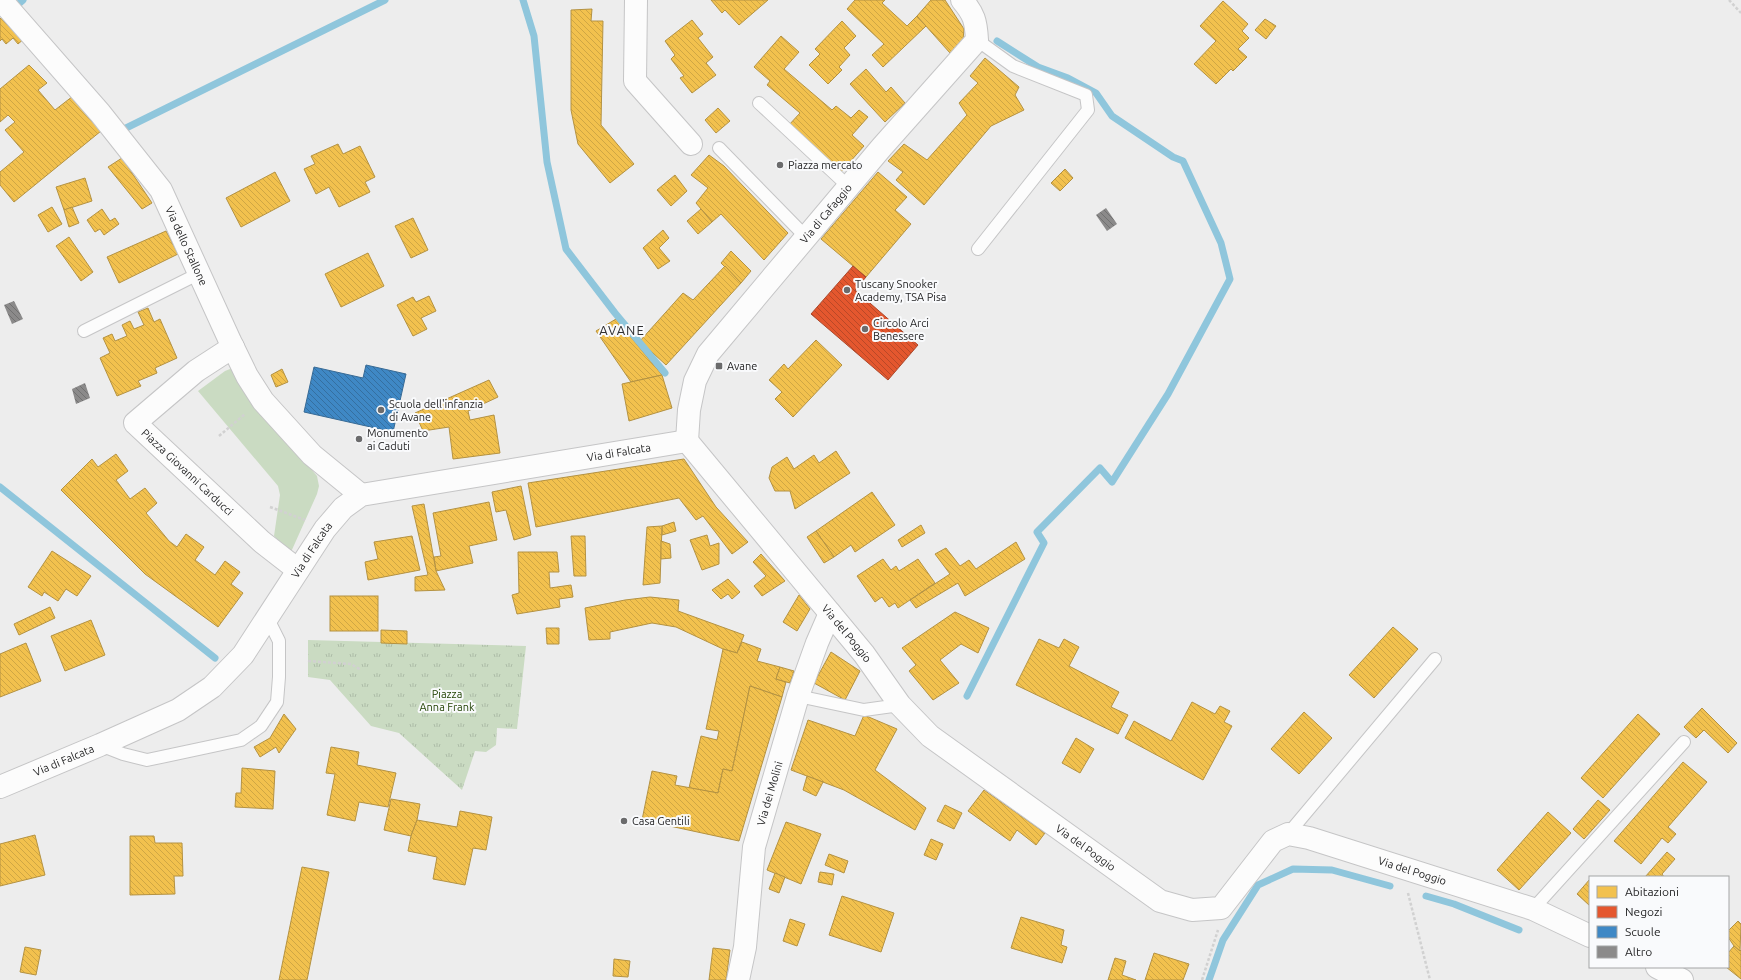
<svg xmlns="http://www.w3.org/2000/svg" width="1741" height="980" font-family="Ubuntu,sans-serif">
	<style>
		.grass { fill: #cadbc2 }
		.park { fill: url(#park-tufts) }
		.homes { fill: url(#homes-back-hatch); stroke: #b49242 }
		.shops { fill: url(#shops-back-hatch); stroke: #ab482c }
		.schools { fill: url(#schools-back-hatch); stroke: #376a95 }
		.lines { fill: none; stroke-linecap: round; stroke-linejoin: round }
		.stream { stroke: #8fc6dc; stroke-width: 7 }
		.building { fill: url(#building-back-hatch) }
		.lane-casing { stroke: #c5c5c6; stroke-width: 14 }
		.street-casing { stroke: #c5c5c6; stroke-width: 24 }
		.path { stroke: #d1d1d1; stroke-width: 2.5; stroke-dasharray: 3 2; stroke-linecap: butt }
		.lane { stroke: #fcfcfc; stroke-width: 12 }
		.street { stroke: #fcfcfc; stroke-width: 22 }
		.poi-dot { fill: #6b6b6c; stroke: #f9fafc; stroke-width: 1.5 }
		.labels { text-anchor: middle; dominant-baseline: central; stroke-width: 4; stroke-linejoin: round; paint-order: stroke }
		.poi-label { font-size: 11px; fill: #252526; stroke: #f9fafc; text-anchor: start }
		.street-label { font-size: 11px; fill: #252526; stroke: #f9fafc }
		.park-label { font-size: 11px; fill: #234405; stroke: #f9fafc }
		.quarter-label { font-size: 13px; letter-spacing: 1px; fill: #313133; stroke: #f9fafc }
	</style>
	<defs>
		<pattern id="park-tufts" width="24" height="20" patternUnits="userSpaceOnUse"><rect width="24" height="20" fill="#cadbc2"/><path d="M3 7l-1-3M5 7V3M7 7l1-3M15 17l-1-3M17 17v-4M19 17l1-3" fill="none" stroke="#adbca7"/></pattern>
		<pattern id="homes-back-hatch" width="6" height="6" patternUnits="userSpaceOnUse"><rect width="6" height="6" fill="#f2c14e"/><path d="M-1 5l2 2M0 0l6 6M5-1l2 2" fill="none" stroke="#cfa644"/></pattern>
		<pattern id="shops-back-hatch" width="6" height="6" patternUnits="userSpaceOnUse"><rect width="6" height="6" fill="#e4572e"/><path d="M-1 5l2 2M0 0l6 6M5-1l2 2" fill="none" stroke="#b94827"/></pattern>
		<pattern id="schools-back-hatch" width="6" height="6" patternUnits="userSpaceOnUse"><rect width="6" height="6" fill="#3f88c5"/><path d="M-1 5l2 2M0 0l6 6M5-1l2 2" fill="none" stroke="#356fa0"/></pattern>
		<pattern id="building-back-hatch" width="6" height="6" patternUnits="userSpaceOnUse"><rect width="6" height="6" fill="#8b8a8a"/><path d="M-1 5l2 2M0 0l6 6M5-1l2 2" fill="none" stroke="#717171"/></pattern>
	</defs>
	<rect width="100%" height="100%" fill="#ededed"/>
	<polygon class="grass" points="230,369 236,369 257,406 317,476 319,486 317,494 291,552 274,536 280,495 278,486 198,391 225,371"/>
	<polygon class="park" points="308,640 526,646 517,729 497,728 496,745 486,752 475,751 462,790 399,733 371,726 330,680 308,677"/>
	<g class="homes">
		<polygon points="711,0 768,0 739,25 725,10 722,13"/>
		<polygon points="855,0 885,0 882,3 907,26 917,16 926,26 883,67 872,55 884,44 847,9"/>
		<polygon points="931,0 945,0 964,29 963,40 950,53 917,16"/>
		<polygon points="1223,1 1248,24 1242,31 1249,38 1238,49 1247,57 1233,71 1231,69 1216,84 1194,64 1216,41 1200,26"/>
		<polygon points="592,9 591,21 603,21 601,125 634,164 610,183 578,144 571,110 571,10"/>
		<polygon points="4,15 25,38 18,44 13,38 6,44 2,39 0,41 0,19"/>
		<polygon points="1265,19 1276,26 1266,39 1255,30"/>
		<polygon points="692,20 703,34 698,38 713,57 706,63 716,75 692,93 680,78 684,76 671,59 675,55 665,41"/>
		<polygon points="842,21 856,36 844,48 850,55 839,67 842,70 828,84 809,65 820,54 815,49"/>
		<polygon points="781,36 799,52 784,69 832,110 836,106 851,118 859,110 868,117 852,135 864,146 841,172 788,126 800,113 767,85 770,81 754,67"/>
		<polygon points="985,58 1019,87 1015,95 1024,110 991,126 924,205 896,180 903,172 888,161 904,144 927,160 967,115 959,103 978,83 970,76"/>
		<polygon points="29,65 47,83 38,90 55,110 73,96 101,131 14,202 0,185 0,172 24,152 5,130 15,122 8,115 0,122 0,89"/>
		<polygon points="866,69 886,92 891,87 905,103 885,122 850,84"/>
		<polygon points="718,108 730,121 716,133 705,120"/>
		<polygon points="338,144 343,154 360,146 375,177 365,182 370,192 339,207 329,187 316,194 304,169 315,164 311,156"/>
		<polygon points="709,155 724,166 788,233 764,260 721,214 712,222 696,203 708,188 691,175"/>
		<polygon points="122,158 152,203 142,209 108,167"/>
		<polygon points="1065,169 1073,178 1060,191 1051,183"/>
		<polygon points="275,172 290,201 241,227 226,198"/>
		<polygon points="878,172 907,197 895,210 911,224 866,277 821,239"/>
		<polygon points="675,175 687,191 671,206 657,190"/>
		<polygon points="85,178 92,201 64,210 56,187"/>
		<polygon points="52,207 62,224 48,232 38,215"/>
		<polygon points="72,207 79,223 69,227 64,210"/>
		<polygon points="102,209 110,221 115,218 119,224 104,235 100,229 95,232 87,220"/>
		<polygon points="701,209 712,222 698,234 687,221"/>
		<polygon points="413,218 428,250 411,258 395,226"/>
		<polygon points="663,230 669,238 659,248 670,261 658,269 643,248"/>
		<polygon points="166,231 178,254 119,283 107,257"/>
		<polygon points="69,237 93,272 81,281 56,246"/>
		<polygon points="731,251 751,271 741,283 721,263"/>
		<polygon points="368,253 384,286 341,307 325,274"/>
		<polygon points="725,266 741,283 666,365 640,341 683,293 693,300"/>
		<polygon points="429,296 436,311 421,318 427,329 413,336 397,305 413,297 416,302"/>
		<polygon points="148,308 154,322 160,319 177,358 155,368 157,373 138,381 141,386 117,396 100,358 110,353 103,338 112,334 115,341 127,336 122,325 130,321 134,329 144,325 138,312"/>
		<polygon points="616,319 662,375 631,382 596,331"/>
		<polygon points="816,340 842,365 793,417 775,399 782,392 769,380 784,364 788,369"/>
		<polygon points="282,369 288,382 276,387 271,375"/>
		<polygon points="662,375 672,408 629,421 622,384"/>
		<polygon points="489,380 498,397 468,411 470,420 494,415 500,453 453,459 449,427 423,431 415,413"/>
		<polygon points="836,451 850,473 795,509 790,491 775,491 769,478 772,467 787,457 794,469 814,455 819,463"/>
		<polygon points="116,454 128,471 116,480 130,499 145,488 157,503 146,513 169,541 177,547 186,534 204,547 195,560 215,575 225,561 240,572 231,584 243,593 218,627 145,574 61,490 92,459 98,467"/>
		<polygon points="684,459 716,507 748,542 732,554 703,516 696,520 679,498 536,527 528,483"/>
		<polygon points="521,486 531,535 514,540 506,510 496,512 492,492"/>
		<polygon points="872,492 895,525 855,552 851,545 834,557 816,531"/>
		<polygon points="489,502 497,540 469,546 473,563 436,571 434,557 441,556 433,513"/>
		<polygon points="424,504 436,571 445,590 415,591 415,577 428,575 412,506"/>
		<polygon points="674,522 676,531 662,535 662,526"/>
		<polygon points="921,525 925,533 902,547 898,540"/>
		<polygon points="662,526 660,583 643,585 647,527"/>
		<polygon points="816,531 834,557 824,563 807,537"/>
		<polygon points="707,535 710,546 719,543 719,564 702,570 690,540"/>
		<polygon points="412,536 420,570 368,580 365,562 378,559 374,542"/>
		<polygon points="571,536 585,536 586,576 574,576"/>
		<polygon points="661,541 670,544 671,558 661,559"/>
		<polygon points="1016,542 1025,559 965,596 958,583 916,608 910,600 950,574 935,554 946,548 960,566 969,560 976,569"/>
		<polygon points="52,551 91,576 77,596 66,589 58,601 44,592 42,596 28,587"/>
		<polygon points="518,552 557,552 559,572 549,572 550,588 571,585 573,597 559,599 560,607 517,614 512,595 519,593"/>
		<polygon points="761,554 785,581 762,596 754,586 766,576 753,562"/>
		<polygon points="883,559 891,570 896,566 899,571 918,559 935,583 898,608 895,603 889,607 882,597 875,602 857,576"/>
		<polygon points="728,579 740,592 732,599 728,594 721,599 712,590"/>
		<polygon points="799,595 810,609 797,631 783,622"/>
		<rect x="330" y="596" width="48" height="35"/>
		<polygon points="650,597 679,600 678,611 744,635 737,653 723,649 676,627 652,623 610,632 610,639 589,640 585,608 625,600"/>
		<polygon points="50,607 55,618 19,635 14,624"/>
		<polygon points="955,612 989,628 978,653 961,644 940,660 959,683 933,700 909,671 916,665 902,648"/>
		<polygon points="91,620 105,655 65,671 51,636"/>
		<polygon points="1393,627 1418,649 1374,698 1349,675"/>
		<polygon points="546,628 559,628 559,644 547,644"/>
		<polygon points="381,630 407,631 407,644 381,643"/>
		<polygon points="1039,639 1059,648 1064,639 1079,647 1069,666 1119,692 1111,707 1128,715 1118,734 1016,685"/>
		<polygon points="742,642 761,649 757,661 780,667 776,679 786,682 782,697 750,686 732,771 723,769 718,793 689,788 701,736 717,740 719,731 706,729 723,649 737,653"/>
		<polygon points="26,643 41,681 0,697 0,654"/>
		<polygon points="831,652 860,671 845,700 814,683"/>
		<polygon points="780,667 794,671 790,683 776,679"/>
		<polygon points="750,686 782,697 739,841 642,820 652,771 677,776 675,785 718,793 723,769 732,771"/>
		<polygon points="1192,702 1215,714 1220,706 1230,711 1224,722 1232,726 1203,780 1125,738 1134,721 1171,741"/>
		<polygon points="1702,708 1737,743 1728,753 1704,730 1696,738 1684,727"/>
		<polygon points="1304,712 1332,738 1299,774 1271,749"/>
		<polygon points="284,714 296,729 279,753 276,747 260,757 254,747 270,738"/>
		<polygon points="1638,714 1660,734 1603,798 1581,778"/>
		<polygon points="864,715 897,729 875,770 926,808 915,830 844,790 791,770 808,720 855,736"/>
		<polygon points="1076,738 1094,749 1080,773 1062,763"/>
		<polygon points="331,747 359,752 357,765 396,773 388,807 359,802 355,821 327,815 335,774 326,773"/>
		<polygon points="1683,762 1707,782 1668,827 1676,834 1668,843 1662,838 1641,864 1614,841"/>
		<polygon points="242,768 275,771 273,809 235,807 236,793 241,793"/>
		<polygon points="807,776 823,782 816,796 803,790"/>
		<polygon points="984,790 1045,833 1036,845 1017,830 1010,841 968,811"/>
		<polygon points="391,799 420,804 417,820 411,836 384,830"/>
		<polygon points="1598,800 1610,810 1584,839 1573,829"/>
		<polygon points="945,805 962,813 954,829 937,821"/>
		<polygon points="460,811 492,817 486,850 473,848 465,885 433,879 437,857 408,851 411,836 417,820 457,827"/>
		<polygon points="1548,812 1571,833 1519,890 1497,870"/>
		<polygon points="786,822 821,834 801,884 767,870"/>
		<polygon points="35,835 45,875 0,886 0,844"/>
		<polygon points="130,836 154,836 155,843 182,843 183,876 174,876 175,894 130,895"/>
		<polygon points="931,839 943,844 936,860 924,855"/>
		<polygon points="1667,852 1675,859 1662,874 1664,877 1645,877"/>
		<polygon points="829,854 848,861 844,873 825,865"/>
		<polygon points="302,867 329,872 307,980 279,980"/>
		<polygon points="820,872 834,874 832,885 818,882"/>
		<polygon points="775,873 785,877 779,893 769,889"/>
		<polygon points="1590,879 1590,906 1577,894"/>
		<polygon points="842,896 894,913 881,952 829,935"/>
		<polygon points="1021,917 1064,930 1061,945 1067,947 1062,963 1011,948"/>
		<polygon points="790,919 805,924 797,946 783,941"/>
		<polygon points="1738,921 1741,924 1740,951 1734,946 1728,937 1728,931"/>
		<polygon points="1734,946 1740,951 1741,950 1741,979 1726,967 1728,967 1728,953"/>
		<polygon points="25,947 41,950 36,975 20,972"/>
		<polygon points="713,948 730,950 726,980 709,980"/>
		<polygon points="1154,953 1189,964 1183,980 1145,980"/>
		<polygon points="1115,958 1126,961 1122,975 1136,980 1108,980"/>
		<polygon points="614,959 630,961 628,977 613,976"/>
	</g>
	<polygon class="shops" points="853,266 866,277 855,290 918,345 888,380 811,314"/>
	<polygon class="schools" points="366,365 406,374 393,432 304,412 314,367 363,378"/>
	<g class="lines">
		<g class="stream">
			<polyline points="523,0 534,36 547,162 566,249 615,313 665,373"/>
			<polyline points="15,7 23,0"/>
			<polyline points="122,130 385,0"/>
			<polyline points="0,487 215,658"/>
			<polyline points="967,696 1044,543 1037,532 1100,468 1112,482 1168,394 1230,279 1221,243 1183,161 1173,157 1112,116 1096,93 1068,78 1038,67 997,41"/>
			<polyline points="1426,896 1454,904 1519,930"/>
			<polyline points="1209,980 1223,940 1258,885 1293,869 1332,870 1390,886"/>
		</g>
	</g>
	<g class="building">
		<polygon points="1106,208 1117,224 1107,231 1096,215"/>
		<polygon points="14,301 23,319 12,324 4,305"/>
		<polygon points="85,383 90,398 76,404 72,389"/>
	</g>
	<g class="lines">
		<g class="lane-casing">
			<g id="lane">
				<polyline points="977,40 1013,66 1086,95 1088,110 978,249"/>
				<polyline points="759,103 848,186"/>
				<polyline points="719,148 806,237"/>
				<polyline points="84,331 200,273"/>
				<polyline points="798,696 864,710 900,705"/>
				<polyline points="100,745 123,754 147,760 241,740 261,726 277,702 279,677 279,641 268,619"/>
				<polyline points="1288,834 1435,659"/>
				<polyline points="1533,909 1684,742"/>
			</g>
		</g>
		<g class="street-casing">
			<g id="street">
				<path id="s1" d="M1,0L100,113L161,190L230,341L247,376L263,401L312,455L361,495"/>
				<polyline points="636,0 635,81 691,144"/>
				<path id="s2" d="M233,347L196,371L135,423L262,542L298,570"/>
				<path id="s3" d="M687,441L864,654L900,705L930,736L1160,901L1192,910L1221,908L1273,841L1288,834L1309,838L1533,909L1590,936"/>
				<path id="s4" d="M687,441L689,410L695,381L708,354L881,148L977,40C976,21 974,14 962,0"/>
				<path id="s5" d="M0,787L100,745L178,710L212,687L243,655L325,529L343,508L361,495L687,441"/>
				<polyline points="1657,967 1682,980"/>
				<path id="s6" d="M738,980L745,947L754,847L798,696L817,643L830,613"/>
			</g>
		</g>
		<g class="path">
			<polyline points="1729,0 1741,13"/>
			<polyline points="219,436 245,414"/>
			<polyline points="270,507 305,520"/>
			<polyline points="308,661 351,664 361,670"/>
			<polyline points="1408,893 1430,980"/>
			<polyline points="1202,980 1218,930"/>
		</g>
		<use href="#lane" class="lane"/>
		<use href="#street" class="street"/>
	</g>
	<g class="poi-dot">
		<circle cx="780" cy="165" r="4"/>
		<circle cx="847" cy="290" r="4"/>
		<circle cx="865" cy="329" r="4"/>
		<rect x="715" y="362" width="8" height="8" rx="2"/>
		<circle cx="381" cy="410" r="4"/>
		<circle cx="359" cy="439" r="4"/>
		<circle cx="624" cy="821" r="4"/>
	</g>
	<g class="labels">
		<g class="poi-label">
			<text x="788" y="165">Piazza mercato</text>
			<text x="855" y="284">Tuscany Snooker<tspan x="855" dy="13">Academy, TSA Pisa</tspan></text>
			<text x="873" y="323">Circolo Arci<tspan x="873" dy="13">Benessere</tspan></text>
			<text x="727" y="366">Avane</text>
			<text x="389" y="404">Scuola dell'infanzia<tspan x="389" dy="13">di Avane</tspan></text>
			<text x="367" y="433">Monumento<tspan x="367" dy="13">ai Caduti</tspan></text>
			<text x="632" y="821">Casa Gentili</text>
		</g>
		<g class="street-label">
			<text stroke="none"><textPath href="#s4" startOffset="274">Via di Cafaggio</textPath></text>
			<text stroke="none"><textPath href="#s1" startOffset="310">Via dello Stallone</textPath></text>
			<text stroke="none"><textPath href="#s5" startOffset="741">Via di Falcata</textPath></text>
			<text stroke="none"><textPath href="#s2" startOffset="196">Piazza Giovanni Carducci</textPath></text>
			<text stroke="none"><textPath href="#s5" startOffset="405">Via di Falcata</textPath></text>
			<text stroke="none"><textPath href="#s3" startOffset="250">Via del Poggio</textPath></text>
			<text stroke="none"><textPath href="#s5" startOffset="69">Via di Falcata</textPath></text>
			<text stroke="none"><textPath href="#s6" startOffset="190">Via dei Molini</textPath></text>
			<text stroke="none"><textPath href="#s3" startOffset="574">Via del Poggio</textPath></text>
			<text stroke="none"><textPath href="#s3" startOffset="959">Via del Poggio</textPath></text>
		</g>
		<g class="park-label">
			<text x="447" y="694">Piazza<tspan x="447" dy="13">Anna Frank</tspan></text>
		</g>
		<g class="quarter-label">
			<text x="622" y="330">AVANE</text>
		</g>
	</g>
	<rect x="1589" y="876" width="140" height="92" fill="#f9fafc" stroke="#a4a5a6"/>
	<rect x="1597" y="886" width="20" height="12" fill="#f2c14e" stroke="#a4a5a6"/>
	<text x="1625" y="896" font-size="12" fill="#252526">Abitazioni</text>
	<rect x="1597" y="906" width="20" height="12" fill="#e4572e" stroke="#a4a5a6"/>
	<text x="1625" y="916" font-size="12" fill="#252526">Negozi</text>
	<rect x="1597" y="926" width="20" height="12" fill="#3f88c5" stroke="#a4a5a6"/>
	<text x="1625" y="936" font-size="12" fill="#252526">Scuole</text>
	<rect x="1597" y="946" width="20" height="12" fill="#8b8a8a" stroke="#a4a5a6"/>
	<text x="1625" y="956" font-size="12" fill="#252526">Altro</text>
</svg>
